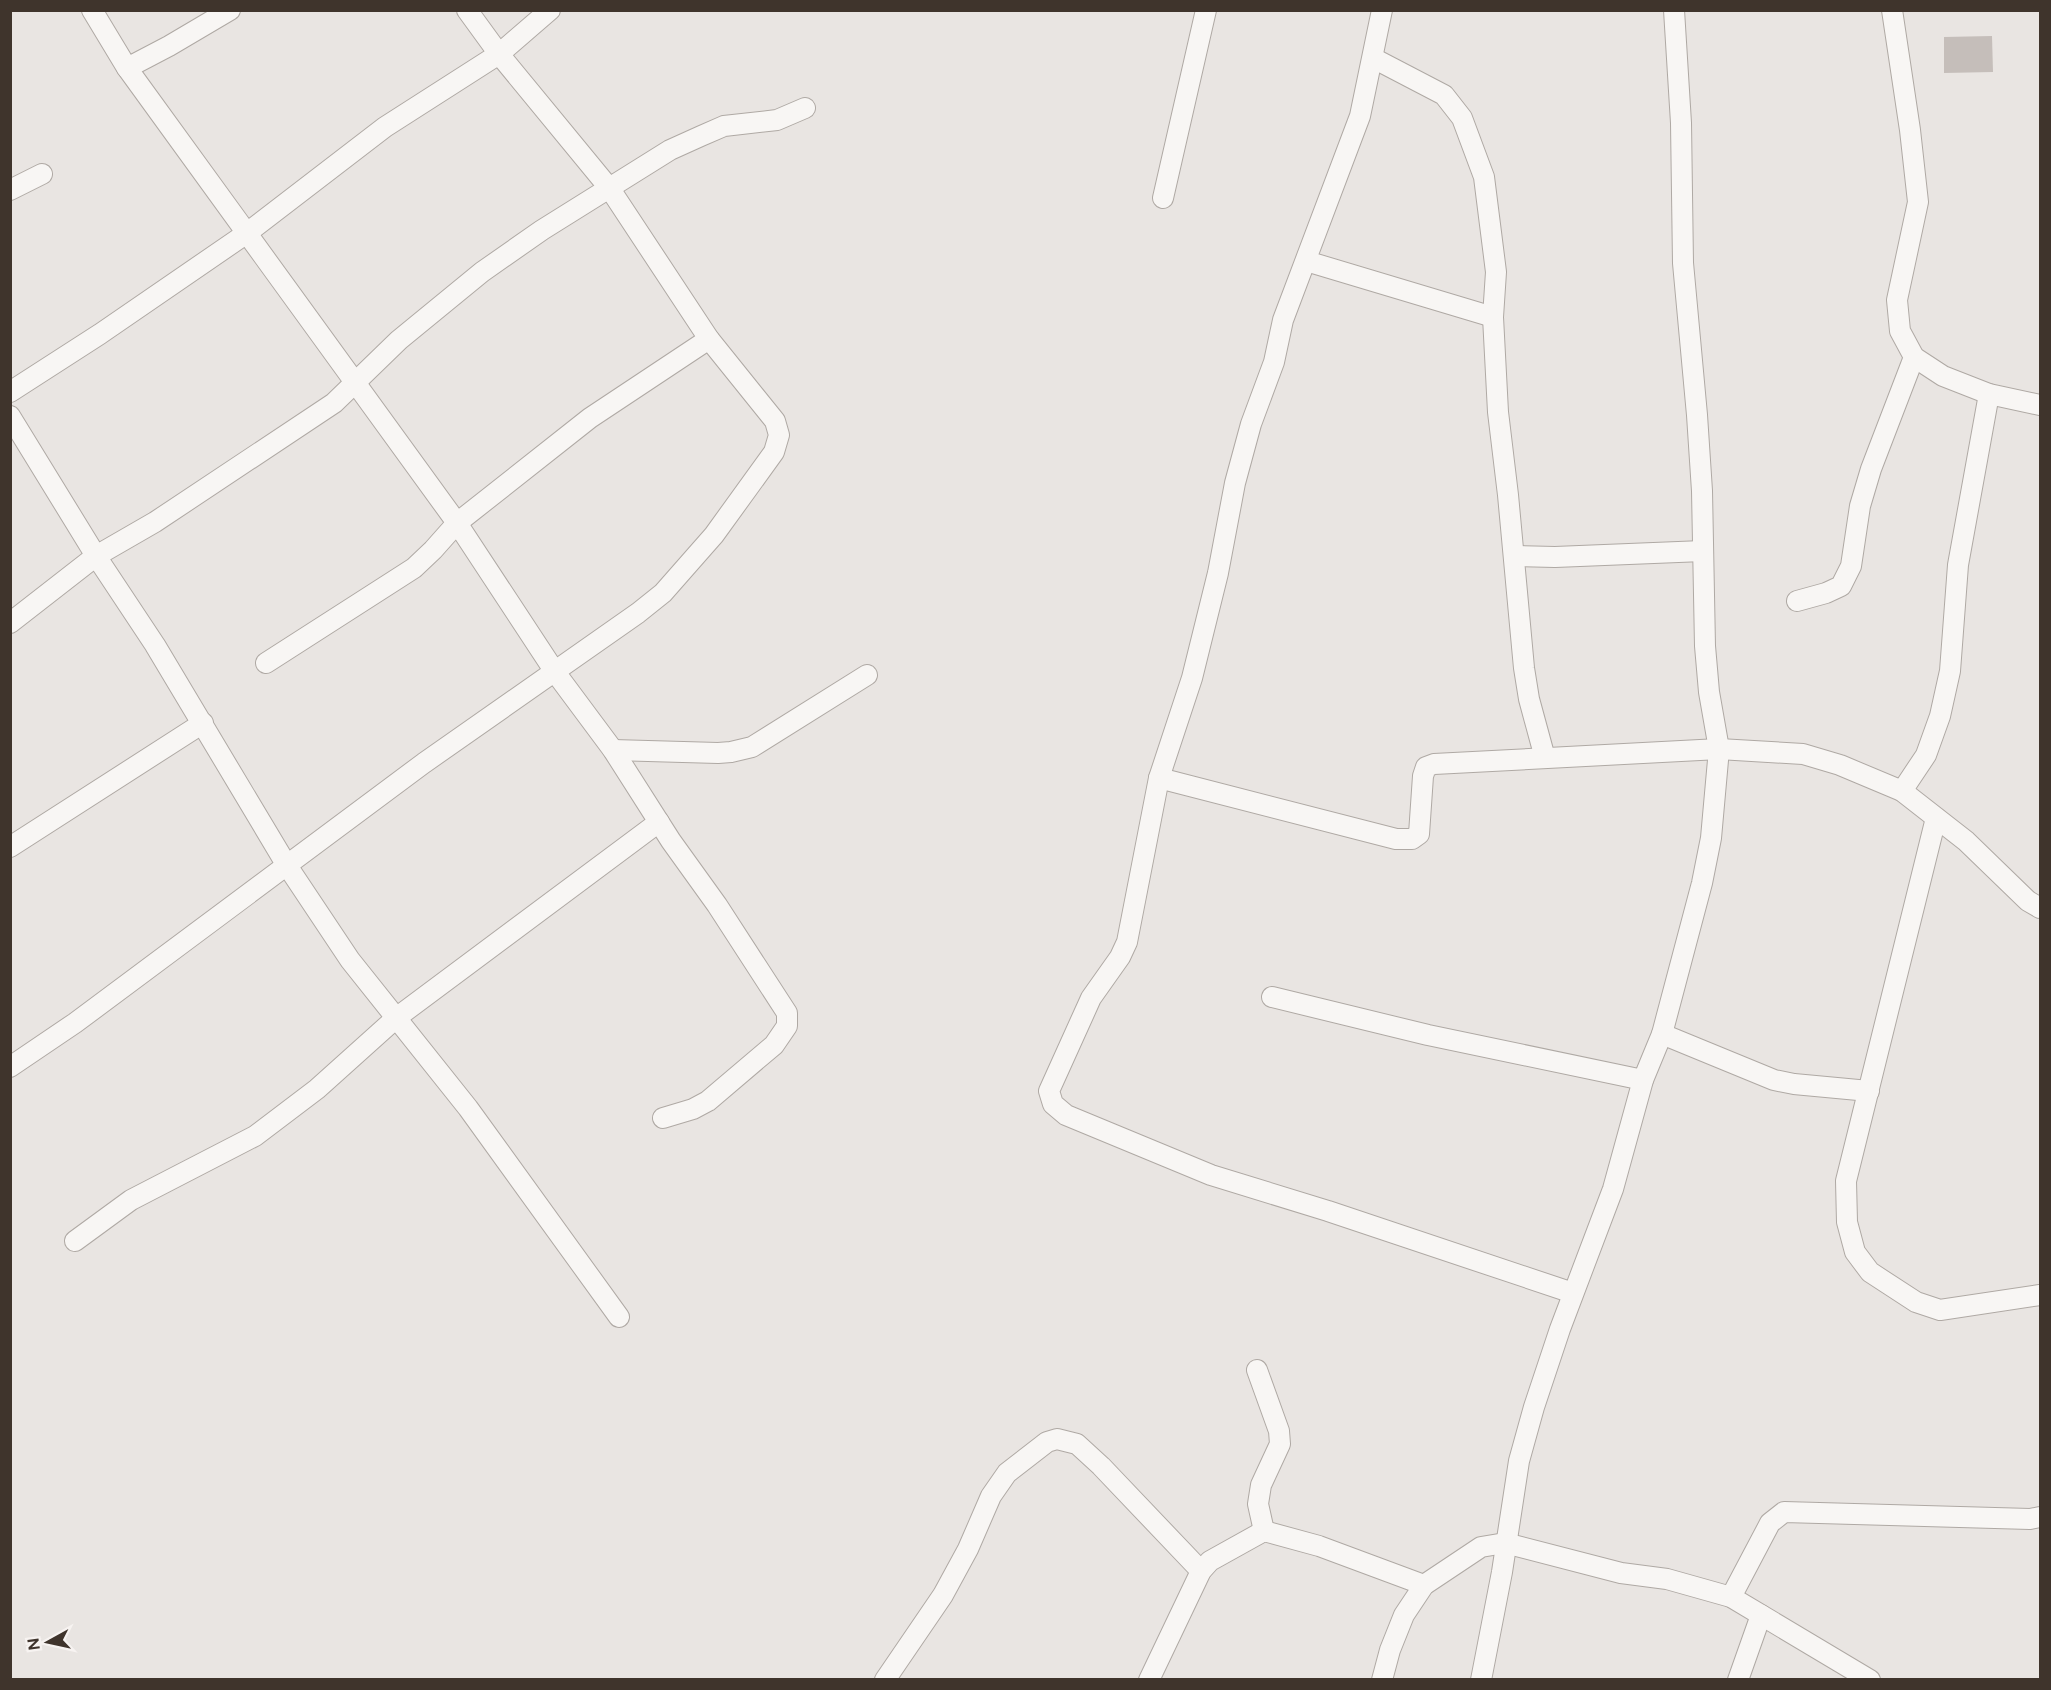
<svg xmlns="http://www.w3.org/2000/svg" width="2051" height="1690" font-family="Figtree,sans-serif">
	<style>
		.building { fill: #c5beba }
		.lines { fill: none; stroke-linecap: round; stroke-linejoin: round }
		.minor-casing { stroke: #afa9a4; stroke-width: 22 }
		.minor { stroke: #f8f6f4; stroke-width: 20 }
	</style>
	<rect width="100%" height="100%" fill="#e9e5e2"/>
	<polygon class="building" points="1992,36 1993,72 1944,73 1944,37"/>
	<g class="lines">
		<g class="minor-casing">
			<g id="minor">
				<polyline points="92,10 127,68 457,523 555,672 613,750 671,841 717,905 787,1013 787,1026 774,1045 708,1101 693,1109 663,1118"/>
				<polyline points="1382,10 1360,116 1283,320 1274,362 1251,424 1235,483 1218,573 1192,678 1159,778 1127,942 1120,957 1091,998 1049,1091 1053,1104 1066,1115 1211,1175 1328,1211 1573,1293"/>
				<polyline points="1892,10 1910,130 1918,202 1897,300 1900,331 1914,357 1943,376 1989,394 2040,405"/>
				<polyline points="1373,58 1444,95 1462,118 1484,177 1496,272 1493,317 1498,412 1508,495 1524,668 1529,699 1545,758"/>
				<polyline points="127,68 169,46 230,10"/>
				<polyline points="10,190 42,174"/>
				<polyline points="1163,198 1206,10"/>
				<polyline points="1306,261 1493,317"/>
				<polyline points="10,392 100,334 247,233 385,127 499,54 550,10"/>
				<polyline points="10,416 96,556 155,645 286,864 350,960 468,1108 619,1317"/>
				<polyline points="1514,556 1555,557 1703,551"/>
				<polyline points="1797,601 1826,593 1841,586 1851,566 1860,506 1871,469 1914,357"/>
				<polyline points="10,623 96,556 155,522 334,403 399,340 482,272 542,230 670,150 701,136 724,126 777,120 805,108"/>
				<polyline points="266,663 414,568 433,550 457,523 590,418 709,339"/>
				<polyline points="613,750 718,753 731,752 752,747 867,675"/>
				<polyline points="1159,778 1396,839 1412,839 1419,834 1423,776 1426,767 1434,764 1719,749 1803,754 1840,765 1902,791 1966,841 2028,901 2040,908"/>
				<polyline points="1902,791 1926,755 1940,716 1950,671 1958,565 1989,394"/>
				<polyline points="1936,818 1846,1181 1847,1222 1855,1252 1870,1272 1916,1302 1940,1310 2040,1295"/>
				<polyline points="10,847 203,723"/>
				<polyline points="1272,997 1428,1035 1643,1080"/>
				<polyline points="1662,1034 1774,1080 1794,1084 1869,1091"/>
				<polyline points="10,1067 75,1023 424,763 638,613 663,593 714,535 774,452 779,435 775,421 709,339 610,189 499,54 467,10"/>
				<polyline points="75,1241 131,1200 255,1136 317,1089 396,1018 659,822"/>
				<polyline points="1257,1370 1279,1431 1280,1444 1261,1485 1258,1504 1264,1531"/>
				<polyline points="1731,1597 1770,1523 1784,1512 2030,1519 2040,1517"/>
				<polyline points="885,1680 943,1595 968,1549 991,1496 1007,1473 1047,1442 1057,1439 1077,1444 1101,1466 1201,1571"/>
				<polyline points="1149,1680 1201,1571 1210,1561 1264,1531 1319,1546 1424,1585"/>
				<polyline points="1382,1680 1390,1650 1404,1615 1424,1585 1481,1547 1505,1543 1621,1573 1667,1579 1731,1597 1870,1680"/>
				<polyline points="1481,1680 1502,1572 1519,1461 1534,1407 1560,1329 1613,1189 1643,1080 1662,1034 1702,883 1711,838 1719,749 1709,692 1705,646 1702,491 1697,415 1683,263 1681,123 1674,10"/>
				<polyline points="1738,1680 1761,1615"/>
			</g>
		</g>
		<use href="#minor" class="minor"/>
	</g>
	<rect width="2051" height="1690" fill="none" stroke="#3f342c" stroke-width="24"/>
	<g transform="translate(48 1642) rotate(262)" stroke="#f7f3f1" stroke-width="4.5" paint-order="stroke">
	<path d="M0-4.5L10 22L0 15L-10 22Z" fill="#3f342c"/>
	<text y="-9" font-size="16" font-weight="bold" text-anchor="middle" fill="#3f342c">N</text>
	</g>
</svg>
